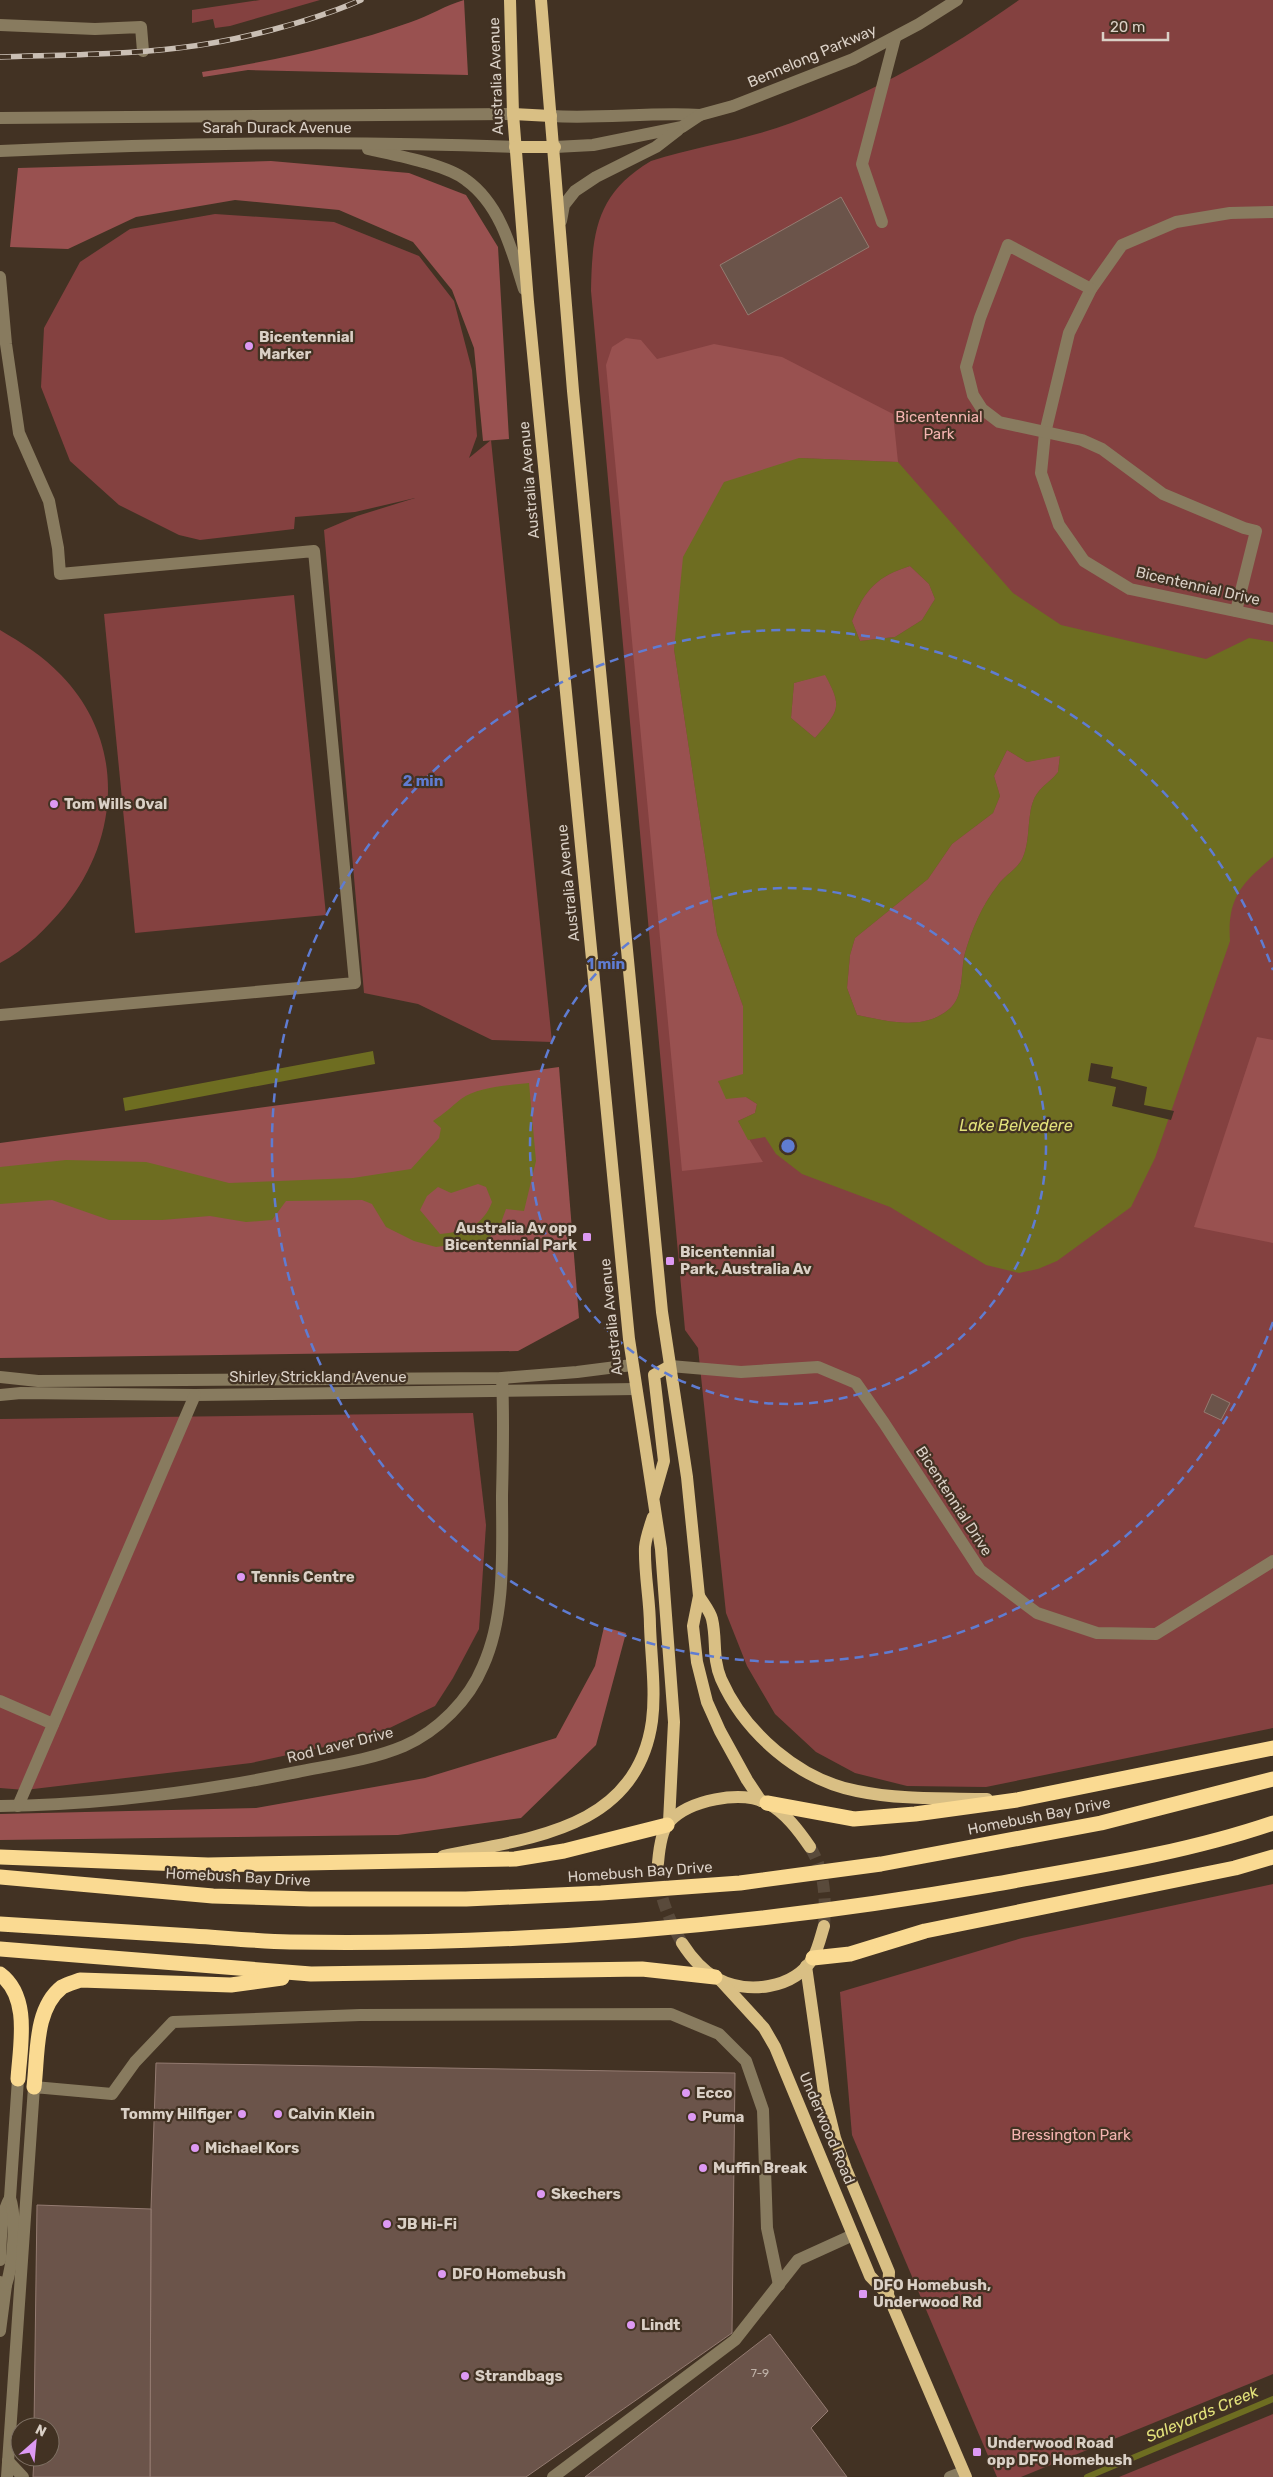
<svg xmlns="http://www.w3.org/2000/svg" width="1273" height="2477" font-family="Rubik,sans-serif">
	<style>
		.green { fill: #844140 }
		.forest { fill: #995150 }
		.water { fill: #6e6d21; fill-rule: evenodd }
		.pier { fill: #423223 }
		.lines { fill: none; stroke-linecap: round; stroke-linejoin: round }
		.stream { stroke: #6e6d21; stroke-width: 6 }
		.building { fill: #6b544a; stroke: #947b71 }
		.major-tunnel { stroke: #594a3b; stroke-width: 12; stroke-dasharray: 12 6; stroke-linecap: butt }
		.minor { stroke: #887b5f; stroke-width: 12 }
		.major { stroke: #d9bf84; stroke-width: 12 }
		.highway { stroke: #fada92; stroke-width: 15 }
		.rail-casing { stroke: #cabfb4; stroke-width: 5.5 }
		.rail { stroke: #423223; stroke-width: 4; stroke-dasharray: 11; stroke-linecap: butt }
		.ring { fill: none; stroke: #5f7cd2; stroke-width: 2.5; stroke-dasharray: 9 6 }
		.poi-dot { fill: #dd99f3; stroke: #423223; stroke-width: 2 }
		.labels { text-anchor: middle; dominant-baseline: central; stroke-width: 4.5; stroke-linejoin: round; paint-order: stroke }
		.number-label { font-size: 12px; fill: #beb1a7 }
		.street-label { font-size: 15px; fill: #dad0c6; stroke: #423223 }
		.poi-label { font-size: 15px; font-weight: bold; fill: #dad0c6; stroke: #423223; text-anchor: start }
		.park-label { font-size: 15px; fill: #f4b4b0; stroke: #423223 }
		.water-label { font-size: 16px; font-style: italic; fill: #e2e17a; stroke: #423223 }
		.centre { fill: #5f7cd2; stroke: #423223; stroke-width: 2.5 }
		.ring-label { font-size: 15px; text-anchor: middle; font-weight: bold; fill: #5f7cd2; stroke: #423223; stroke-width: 4.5; stroke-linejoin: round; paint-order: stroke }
	</style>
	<rect width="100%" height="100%" fill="#423223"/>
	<g class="green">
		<polygon points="260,0 320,0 230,26 215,28 213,19 192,23 192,10"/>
		<path d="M1019,0H1273V1728L986,1787L907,1786L855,1773L816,1752L775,1714L747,1666L726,1613L698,1348L685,1330L591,291C592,231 597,193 651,161C697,146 746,140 791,123C877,91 945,52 1019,0Z"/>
		<polygon points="215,214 334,222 419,256 454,301 472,370 477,436 469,458 491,440 552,1042 492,1040 418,1004 364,993 324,530 357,516 415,498 355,512 295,517 294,529 200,540 179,535 119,505 70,461 41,387 44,328 80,262 130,229"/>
		<polygon points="294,595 326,915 135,933 104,614"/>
		<path d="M0,630C22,643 43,656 61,675C125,741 121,836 65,906C47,928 25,950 0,963Z"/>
		<polygon points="473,1413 486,1525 479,1629 453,1678 435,1706 371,1737 251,1763 25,1790 0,1788 0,1419"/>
		<polygon points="1273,1884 1273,2374 1021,2477 997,2477 852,2135 840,1992 1022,1938"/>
		<polygon points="1273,2414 1273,2477 1119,2477"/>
	</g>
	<g class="forest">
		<path d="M464,0L468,75L248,70L203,77L202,72C272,61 344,46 411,22C429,16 446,5 464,0Z"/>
		<polygon points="271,161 409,173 466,195 498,247 509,439 483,441 474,348 452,290 413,242 339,210 235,200 136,217 68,249 10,247 18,168"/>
		<polygon points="626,338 641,340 657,359 714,344 782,357 893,414 898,462 799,458 674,649 717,934 743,1006 743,1075 718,1082 738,1097 746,1097 757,1104 755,1113 738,1121 763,1162 682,1171 606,365 612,347"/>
		<path d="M910,566L929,584L935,599L922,620L895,637L860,641L852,621C865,589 878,576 910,566Z"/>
		<path d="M825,674C843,708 839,711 815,738L791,718L794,683Z"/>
		<path d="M1007,750L1027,762L1060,755L1058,772C1053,779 1045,784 1039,791C1025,807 1032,837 1023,857C1019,868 1005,875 998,885C982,905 972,929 965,953C960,971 965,997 948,1010C922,1031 887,1021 857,1015L847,988L850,955L855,938L928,879L952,844L993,813L1000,796L994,776Z"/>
		<polygon points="1257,1037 1273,1040 1273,1243 1194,1227"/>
		<polygon points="559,1067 579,1318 518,1351 0,1358 0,1143"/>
		<polygon points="604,1627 626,1633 596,1745 521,1818 398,1835 0,1840 0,1814 256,1808 425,1778 556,1738 595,1666"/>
	</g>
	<g class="water">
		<path d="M799,458L898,462L1013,593L1061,625L1206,659L1249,638L1273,642V857C1242,883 1227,898 1230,941L1155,1158L1131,1207L1057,1261L1038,1269L1019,1273L986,1265L890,1207L802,1174L776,1154L765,1137L748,1140L738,1121L755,1113L757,1104L746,1097L726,1099L718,1081L743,1074V1006L717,934L674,649L683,557L724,482ZM910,566L929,584L935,599L922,620L895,637L860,641L852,621C865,589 878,576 910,566ZM825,675C843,707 839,711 815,738L791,718L794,683ZM1007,750L1027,762L1060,756L1058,772C1053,779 1045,784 1039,791C1025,807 1032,837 1023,857C1019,868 1005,875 998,885C982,905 972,929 965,953C960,971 965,997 948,1010C922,1031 887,1021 857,1015L847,988L850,955L855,938L928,879L952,844L993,813L1000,796L994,776Z"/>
		<polygon points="373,1051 375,1064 125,1111 123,1098"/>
		<path d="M529,1083L536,1161L524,1211L506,1209L502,1220V1226L486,1240L436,1247L414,1241L386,1227L372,1204L362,1200L286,1201L272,1220L246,1222L210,1216L162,1220H109L52,1200L0,1204V1167L66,1160L146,1162L229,1183L353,1178L411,1169L439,1138L441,1128L433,1121C444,1114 451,1107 461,1099C477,1087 510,1085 529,1083ZM478,1184L486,1187L492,1202C483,1226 465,1232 440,1234L420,1210L427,1196L438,1187L451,1193Z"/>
	</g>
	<polygon class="pier" points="1091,1063 1113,1067 1111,1078 1147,1087 1144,1105 1174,1111 1171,1120 1112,1106 1116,1087 1088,1081"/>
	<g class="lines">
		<polyline class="stream" points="1087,2477 1273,2399"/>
	</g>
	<g class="building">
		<polygon points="841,197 869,247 748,315 720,265"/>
		<polygon points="1212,1394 1230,1403 1221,1420 1204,1412"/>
		<polygon points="156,2063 735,2073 732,2333 526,2477 150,2477 151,2209"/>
		<polygon points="37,2205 151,2209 150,2477 33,2477 34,2457 50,2457 50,2427 34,2427"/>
		<polygon points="770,2334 828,2411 811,2428 847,2477 585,2477"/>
	</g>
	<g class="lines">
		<g class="major-tunnel">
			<path d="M810,1847C825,1871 826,1899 824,1926"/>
			<path d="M658,1863C657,1892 668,1918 682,1943"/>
		</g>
		<g class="minor">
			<polyline points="0,25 95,29 141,27 143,51"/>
			<path d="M551,116C601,119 651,112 700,115"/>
			<polyline points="0,118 513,114"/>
			<polyline points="555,147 593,145 682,127 700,115 733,106 853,59 919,24 957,0"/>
			<path d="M368,149C394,155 445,164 466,180C501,205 512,251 524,289"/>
			<path d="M0,151C172,143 344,140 515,147"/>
			<polyline points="1273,212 1230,213 1176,222 1122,245 1091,289 1069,333 1045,433 1041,473 1059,525 1084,561 1130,589 1273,619"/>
			<polyline points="561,221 564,205 575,191 596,177 656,147 678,130"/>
			<polyline points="882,222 862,164 895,38"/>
			<polyline points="0,277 6,344 19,433 49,501 58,548 60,574 314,551 355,983 0,1015"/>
			<polyline points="1091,289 1008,245 980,318 966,367 973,395 982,409 999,422 1082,440 1102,449 1163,494 1244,528 1256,531 1236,611"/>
			<polyline points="670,1366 741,1372 818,1367 856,1383 884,1423 980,1570 1037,1613 1097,1633 1156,1634 1273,1561"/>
			<polyline points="0,1377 38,1381 502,1378 577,1372 632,1365"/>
			<polyline points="0,1395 21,1393 195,1395 636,1389"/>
			<polyline points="0,1701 53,1724"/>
			<path d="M0,1806C99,1805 200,1792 297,1772C332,1765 371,1760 404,1746C438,1731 469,1700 483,1666C506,1615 502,1551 502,1496C503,1457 504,1417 502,1378"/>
			<polyline points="18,1806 195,1395"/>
			<path d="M0,2260C1,2240 0,2215 10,2198"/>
			<polyline points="0,2282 6,2285 0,2331"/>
			<path d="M6,2285C13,2265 17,2218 10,2198L18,2079"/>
			<polyline points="8,2461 23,2477"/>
			<polyline points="7,2477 34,2087 112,2094 135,2062 173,2022 360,2015 671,2014 719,2034 746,2061 763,2110 767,2228 779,2285"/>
			<polyline points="553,2477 735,2340 798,2260 853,2235"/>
			<polyline points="950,2477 963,2472"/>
		</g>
		<g class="major">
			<polyline points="510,0 513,114 528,302 629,1339 661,1549 674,1722 669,1822"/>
			<polyline points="541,0 573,391 662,1312 687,1477 699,1596 693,1626 697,1662 707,1702 720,1731 747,1780 761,1801"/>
			<polyline points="513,114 551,116"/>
			<polyline points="515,147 555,147"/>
			<polyline points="654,1496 664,1461 654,1375 670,1366"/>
			<path d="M699,1596C703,1603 710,1611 712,1619C717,1640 712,1658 721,1679C745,1733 799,1780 857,1791C900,1800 944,1798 987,1799"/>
			<path d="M443,1856C529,1838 637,1830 652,1721C656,1690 651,1657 650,1626C650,1600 644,1573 645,1547C646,1537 650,1526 653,1517"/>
			<path d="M658,1863C659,1851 661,1831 669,1822C689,1800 740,1790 767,1803C785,1812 799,1831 810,1847"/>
			<path d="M682,1943C691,1957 702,1970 716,1978C747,1995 794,1989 813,1958C818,1949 821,1936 824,1926"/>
			<polyline points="806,1966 824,2093 835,2138 846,2169 889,2272 888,2295"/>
			<polyline points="721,1981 764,2028 775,2047 870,2276 888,2295 966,2477"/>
		</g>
		<g class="highway">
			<polyline points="767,1803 854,1819 915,1814 1017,1800 1273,1748"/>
			<polyline points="0,1857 208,1865 515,1859 564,1851 667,1825"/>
			<polyline points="0,1877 213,1896 310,1899 466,1899 601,1893 740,1883 881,1864 1101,1823 1273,1779"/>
			<path d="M0,1924C64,1928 129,1932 193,1936C225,1938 258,1941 290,1942C524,1946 759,1925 990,1885C1085,1868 1182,1854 1273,1823"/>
			<polyline points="0,1949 311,1974 642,1969 715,1977"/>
			<polyline points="813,1958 850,1954 925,1931 1235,1868 1273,1857"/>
			<path d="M0,1974C31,1997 20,2046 18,2079"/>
			<path d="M34,2087C38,2055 34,2009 62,1987C67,1984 75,1982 80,1980L231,1985L282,1978"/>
		</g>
		<g class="rail-casing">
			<path id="rail" d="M0,57C59,55 119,55 178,48C233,42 311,22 361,0"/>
		</g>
		<use href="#rail" class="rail"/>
	</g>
	<g class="ring">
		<circle cx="788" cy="1146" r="258"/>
		<path d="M1273 1322A516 516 0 1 1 1273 970"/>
	</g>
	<g class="poi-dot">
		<circle cx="249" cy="346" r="5"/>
		<circle cx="54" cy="804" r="5"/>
		<rect x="582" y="1232" width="10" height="10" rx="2.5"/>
		<rect x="665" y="1256" width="10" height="10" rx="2.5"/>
		<circle cx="241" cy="1577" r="5"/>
		<circle cx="686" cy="2093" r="5"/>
		<circle cx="242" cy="2114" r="5"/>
		<circle cx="278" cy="2114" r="5"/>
		<circle cx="692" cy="2117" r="5"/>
		<circle cx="195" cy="2148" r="5"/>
		<circle cx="703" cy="2168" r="5"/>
		<circle cx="541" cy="2194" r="5"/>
		<circle cx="387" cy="2224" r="5"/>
		<circle cx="442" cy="2274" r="5"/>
		<rect x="858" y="2289" width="10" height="10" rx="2.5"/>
		<circle cx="631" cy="2325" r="5"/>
		<circle cx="465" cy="2376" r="5"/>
		<rect x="972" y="2447" width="10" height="10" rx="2.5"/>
	</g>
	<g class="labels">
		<g class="number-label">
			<text x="760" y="2373">7-9</text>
		</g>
		<g class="street-label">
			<text transform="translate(812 56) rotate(-23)">Bennelong Parkway</text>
			<text transform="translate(496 76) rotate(-92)">Australia Avenue</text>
			<text x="277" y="128">Sarah Durack Avenue</text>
			<text transform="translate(529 480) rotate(-95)">Australia Avenue</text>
			<text transform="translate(1198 586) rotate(13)">Bicentennial Drive</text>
			<text transform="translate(568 883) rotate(-96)">Australia Avenue</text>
			<text transform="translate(611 1317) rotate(-96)">Australia Avenue</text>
			<text x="318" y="1377">Shirley Strickland Avenue</text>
			<text transform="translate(954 1501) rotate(57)">Bicentennial Drive</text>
			<text transform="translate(340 1745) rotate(-14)">Rod Laver Drive</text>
			<text transform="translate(1039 1816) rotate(-11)">Homebush Bay Drive</text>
			<text transform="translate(640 1872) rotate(-4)">Homebush Bay Drive</text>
			<text transform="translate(238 1877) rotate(3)">Homebush Bay Drive</text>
			<text transform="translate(827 2128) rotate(67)">Underwood Road</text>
		</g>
		<g class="poi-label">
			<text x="259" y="337">Bicentennial<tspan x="259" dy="17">Marker</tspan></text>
			<text x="64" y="804">Tom Wills Oval</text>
			<text x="577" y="1228" text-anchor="end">Australia Av opp<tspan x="577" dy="17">Bicentennial Park</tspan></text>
			<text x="680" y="1252">Bicentennial<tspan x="680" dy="17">Park, Australia Av</tspan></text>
			<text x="251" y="1577">Tennis Centre</text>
			<text x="696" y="2093">Ecco</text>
			<text x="232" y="2114" text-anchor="end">Tommy Hilfiger</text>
			<text x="288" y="2114">Calvin Klein</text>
			<text x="702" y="2117">Puma</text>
			<text x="205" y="2148">Michael Kors</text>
			<text x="713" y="2168">Muffin Break</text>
			<text x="551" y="2194">Skechers</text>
			<text x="397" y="2224">JB Hi-Fi</text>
			<text x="452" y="2274">DFO Homebush</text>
			<text x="873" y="2285">DFO Homebush,<tspan x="873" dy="17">Underwood Rd</tspan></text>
			<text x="641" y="2325">Lindt</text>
			<text x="475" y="2376">Strandbags</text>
			<text x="987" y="2443">Underwood Road<tspan x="987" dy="17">opp DFO Homebush</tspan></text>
		</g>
		<g class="park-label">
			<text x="939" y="417">Bicentennial<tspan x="939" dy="17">Park</tspan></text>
			<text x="1071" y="2135">Bressington Park</text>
		</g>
		<g class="water-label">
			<text x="1016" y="1125">Lake Belvedere</text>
			<text transform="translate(1202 2414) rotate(-23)">Saleyards Creek</text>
		</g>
	</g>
	<circle cx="788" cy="1146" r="8" class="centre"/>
	<g class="ring-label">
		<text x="423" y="786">2 min</text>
		<text x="606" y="969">1 min</text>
	</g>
	<g transform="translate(35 2442) rotate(27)"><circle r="24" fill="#423223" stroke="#7f7164"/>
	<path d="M0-4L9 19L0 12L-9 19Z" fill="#dd99f3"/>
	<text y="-8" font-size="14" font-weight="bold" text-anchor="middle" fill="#dad0c6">N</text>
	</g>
	<path d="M1103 32v8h65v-8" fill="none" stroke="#dad0c6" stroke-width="2.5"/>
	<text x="1110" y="32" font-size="15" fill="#dad0c6" stroke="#423223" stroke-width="4" paint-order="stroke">20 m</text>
</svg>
